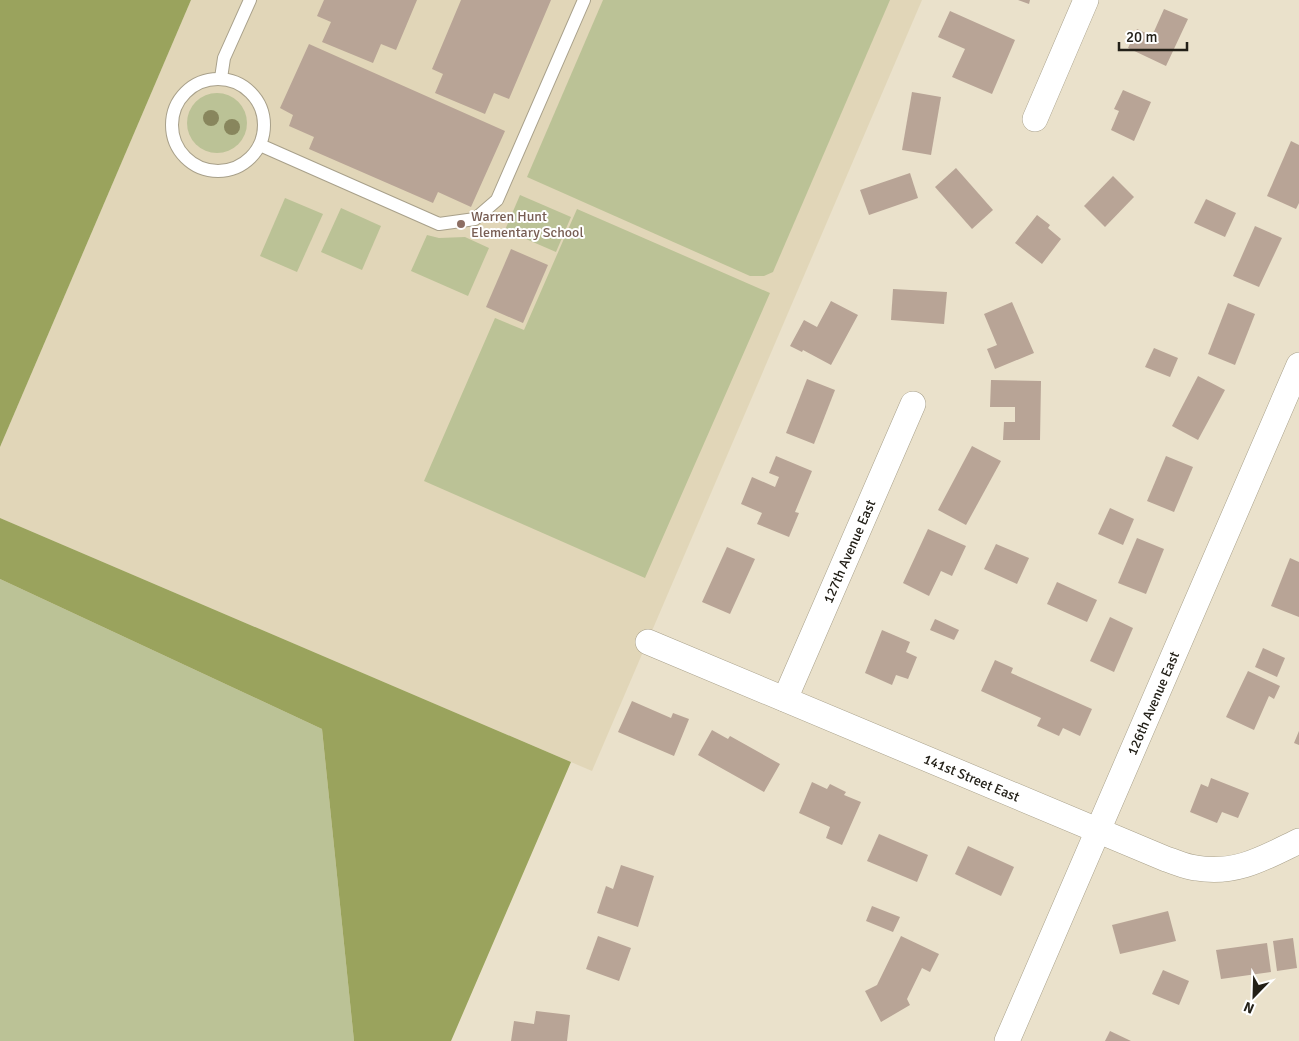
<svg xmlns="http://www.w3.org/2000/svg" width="1299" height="1041" font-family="Signika,sans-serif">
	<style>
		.built { fill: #e1d6b8 }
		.green { fill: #bbc296 }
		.forest { fill: #9aa35d }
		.building { fill: #b8a496 }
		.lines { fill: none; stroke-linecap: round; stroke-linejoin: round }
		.service-casing { stroke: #a8a08a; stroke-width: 14 }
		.minor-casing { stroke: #a8a08a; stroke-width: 26 }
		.service { stroke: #fff; stroke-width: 12 }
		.minor { stroke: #fff; stroke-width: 25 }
		.tree { fill: #88865d }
		.education-dot { fill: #8d6e63; stroke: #fff; stroke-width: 2 }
		.labels { text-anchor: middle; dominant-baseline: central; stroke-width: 4; stroke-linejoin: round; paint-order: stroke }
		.education-label { font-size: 14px; fill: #785e54; stroke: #fff; text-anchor: start }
		.street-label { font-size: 14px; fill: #232018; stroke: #fff }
	</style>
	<rect width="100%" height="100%" fill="#eae1cb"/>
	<polygon class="built" points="191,0 922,0 592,771 0,518 0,447"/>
	<g class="green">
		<polygon points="603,0 890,0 773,272 764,276 750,276 527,177"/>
		<circle cx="217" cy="123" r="30"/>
		<polygon points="520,195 571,217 556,252 505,230"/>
		<polygon points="285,198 323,214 297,272 260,256"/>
		<polygon points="341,208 381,226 362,270 321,252"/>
		<polygon points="577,209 770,293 645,578 424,481 495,318 524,330"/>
		<polygon points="427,235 439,238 465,237 489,248 468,296 411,271"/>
		<polygon points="0,579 322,729 354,1041 0,1041"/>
	</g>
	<g class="forest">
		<polygon points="0,0 191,0 0,447"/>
		<polygon points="0,518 571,762 451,1041 354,1041 322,729 0,579"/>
	</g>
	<g class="building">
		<polygon points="324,0 417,0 396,50 381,44 373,63 322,42 331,22 317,16"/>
		<polygon points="461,0 551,0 509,99 494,93 485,114 435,93 443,74 432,69"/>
		<polygon points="1018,0 1030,0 1029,4"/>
		<polygon points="1164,9 1188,19 1166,66 1128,48 1137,29 1152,36"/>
		<polygon points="950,11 1015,40 992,94 952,77 965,49 938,37"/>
		<polygon points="309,44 505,131 471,207 438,192 433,203 309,149 314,137 289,126 293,115 280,108"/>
		<polygon points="1123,90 1151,102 1134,141 1111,130 1119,111 1114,109"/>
		<polygon points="912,92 941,97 931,155 902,150"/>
		<polygon points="1291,141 1299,145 1299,203 1296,209 1267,196"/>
		<polygon points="956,168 993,210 972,229 935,187"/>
		<polygon points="910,173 918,198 869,215 860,190"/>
		<polygon points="1113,176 1134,197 1105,227 1084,206"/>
		<polygon points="1206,199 1236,213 1225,237 1194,223"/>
		<polygon points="1037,215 1050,225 1048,228 1061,239 1042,264 1015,243"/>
		<polygon points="1255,226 1282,238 1259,287 1233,276"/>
		<polygon points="511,249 548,265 523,323 486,307"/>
		<polygon points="893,289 947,292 944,324 891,320"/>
		<polygon points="831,301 858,315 831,365 803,350 802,352 790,346 804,320 817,327"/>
		<polygon points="1012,302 1034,353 995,369 987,349 997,345 984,314"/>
		<polygon points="1228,303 1255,314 1235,365 1208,354"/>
		<polygon points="1154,348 1178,358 1170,377 1145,367"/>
		<polygon points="1198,376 1225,390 1198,440 1172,426"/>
		<polygon points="807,379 835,390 814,444 786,433"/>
		<polygon points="991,380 1041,381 1040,440 1003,440 1004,422 1015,422 1015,407 990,407"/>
		<polygon points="972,446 1001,461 966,525 938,510"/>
		<polygon points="776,456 812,471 795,512 799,513 789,537 757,524 762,513 741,504 752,477 775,487 779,477 769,473"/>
		<polygon points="1166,456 1193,467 1174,512 1147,501"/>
		<polygon points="1110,508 1134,519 1123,545 1098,534"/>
		<polygon points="928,529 966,546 952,576 941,571 929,596 903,583"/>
		<polygon points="1137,538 1164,549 1146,594 1118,583"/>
		<polygon points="996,544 1029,558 1017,584 984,569"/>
		<polygon points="727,547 755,559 730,614 702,602"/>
		<polygon points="1290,558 1299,562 1299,617 1271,606"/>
		<polygon points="1057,582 1097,600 1087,622 1047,604"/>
		<polygon points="1110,617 1133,628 1114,672 1090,661"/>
		<polygon points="935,619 959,630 954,640 930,630"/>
		<polygon points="882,630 910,642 906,652 917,657 908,679 896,675 892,685 865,673"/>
		<polygon points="1263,648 1285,658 1277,677 1255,667"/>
		<polygon points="995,660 1013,668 1011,673 1092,709 1080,736 1063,728 1059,736 1037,726 1041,718 981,691"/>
		<polygon points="1248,671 1280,686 1274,699 1269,696 1254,730 1226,717"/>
		<polygon points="632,701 671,718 673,713 689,719 674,756 618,732"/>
		<polygon points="712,730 728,739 730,736 780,764 764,792 698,755"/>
		<polygon points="1299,731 1299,745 1294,743"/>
		<polygon points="1211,778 1249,793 1238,818 1222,812 1217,823 1190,812 1201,784 1208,787"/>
		<polygon points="812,782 827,789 830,784 846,792 844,795 861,802 842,845 826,838 830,827 799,813"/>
		<polygon points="879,834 928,855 917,882 867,861"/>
		<polygon points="968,846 1014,867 1001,896 955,874"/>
		<polygon points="621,865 654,876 638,927 597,913 606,886 613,889"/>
		<polygon points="872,906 900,917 893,932 866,921"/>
		<polygon points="1168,911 1176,941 1120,954 1112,925"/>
		<polygon points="598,936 631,948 619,981 586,969"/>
		<polygon points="901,936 939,954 930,972 922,968 907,999 910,1005 881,1022 865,991 877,985"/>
		<polygon points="1293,938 1297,968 1277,971 1273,941"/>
		<polygon points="1267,943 1271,972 1221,979 1216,950"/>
		<polygon points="1163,970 1189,981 1179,1005 1152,994"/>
		<polygon points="536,1011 570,1015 567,1041 511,1041 514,1021 534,1024"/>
		<polygon points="1110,1031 1131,1041 1105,1041"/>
	</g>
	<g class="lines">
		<g class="service-casing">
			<g id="service">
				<polyline points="221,78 224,58 250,0"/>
				<circle cx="218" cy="125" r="46"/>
				<polyline points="260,145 439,224 475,219 497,200 584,0"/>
			</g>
		</g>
		<g class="minor-casing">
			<g id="minor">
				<polyline points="1035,119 1086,0"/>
				<path id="s1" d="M648,642L1166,859C1176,862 1186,867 1196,868C1236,875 1264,858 1299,841"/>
				<path id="s2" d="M785,699L913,404"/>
				<path id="s3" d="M1007,1041L1299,365"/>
			</g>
		</g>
		<use href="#service" class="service"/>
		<use href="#minor" class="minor"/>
	</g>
	<g class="tree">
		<circle cx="211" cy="118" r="8"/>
		<circle cx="232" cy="127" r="8"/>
	</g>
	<circle class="education-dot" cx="461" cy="224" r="5"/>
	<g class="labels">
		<g class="education-label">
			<text x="471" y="216">Warren Hunt<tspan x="471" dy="16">Elementary School</tspan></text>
		</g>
		<g class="street-label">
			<text stroke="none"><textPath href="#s2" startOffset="161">127th Avenue East</textPath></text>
			<text stroke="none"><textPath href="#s3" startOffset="368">126th Avenue East</textPath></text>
			<text stroke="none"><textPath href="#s1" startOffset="351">141st Street East</textPath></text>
		</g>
	</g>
	<g transform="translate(1254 996) rotate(203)" stroke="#ffffff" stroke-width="4" paint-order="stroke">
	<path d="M0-4L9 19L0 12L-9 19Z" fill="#232018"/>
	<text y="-8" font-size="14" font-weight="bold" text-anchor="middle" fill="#232018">N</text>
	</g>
	<path d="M1119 42v8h68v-8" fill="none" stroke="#232018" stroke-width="2.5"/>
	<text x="1126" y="42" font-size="15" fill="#232018" stroke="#ffffff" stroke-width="4" paint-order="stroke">20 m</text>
</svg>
